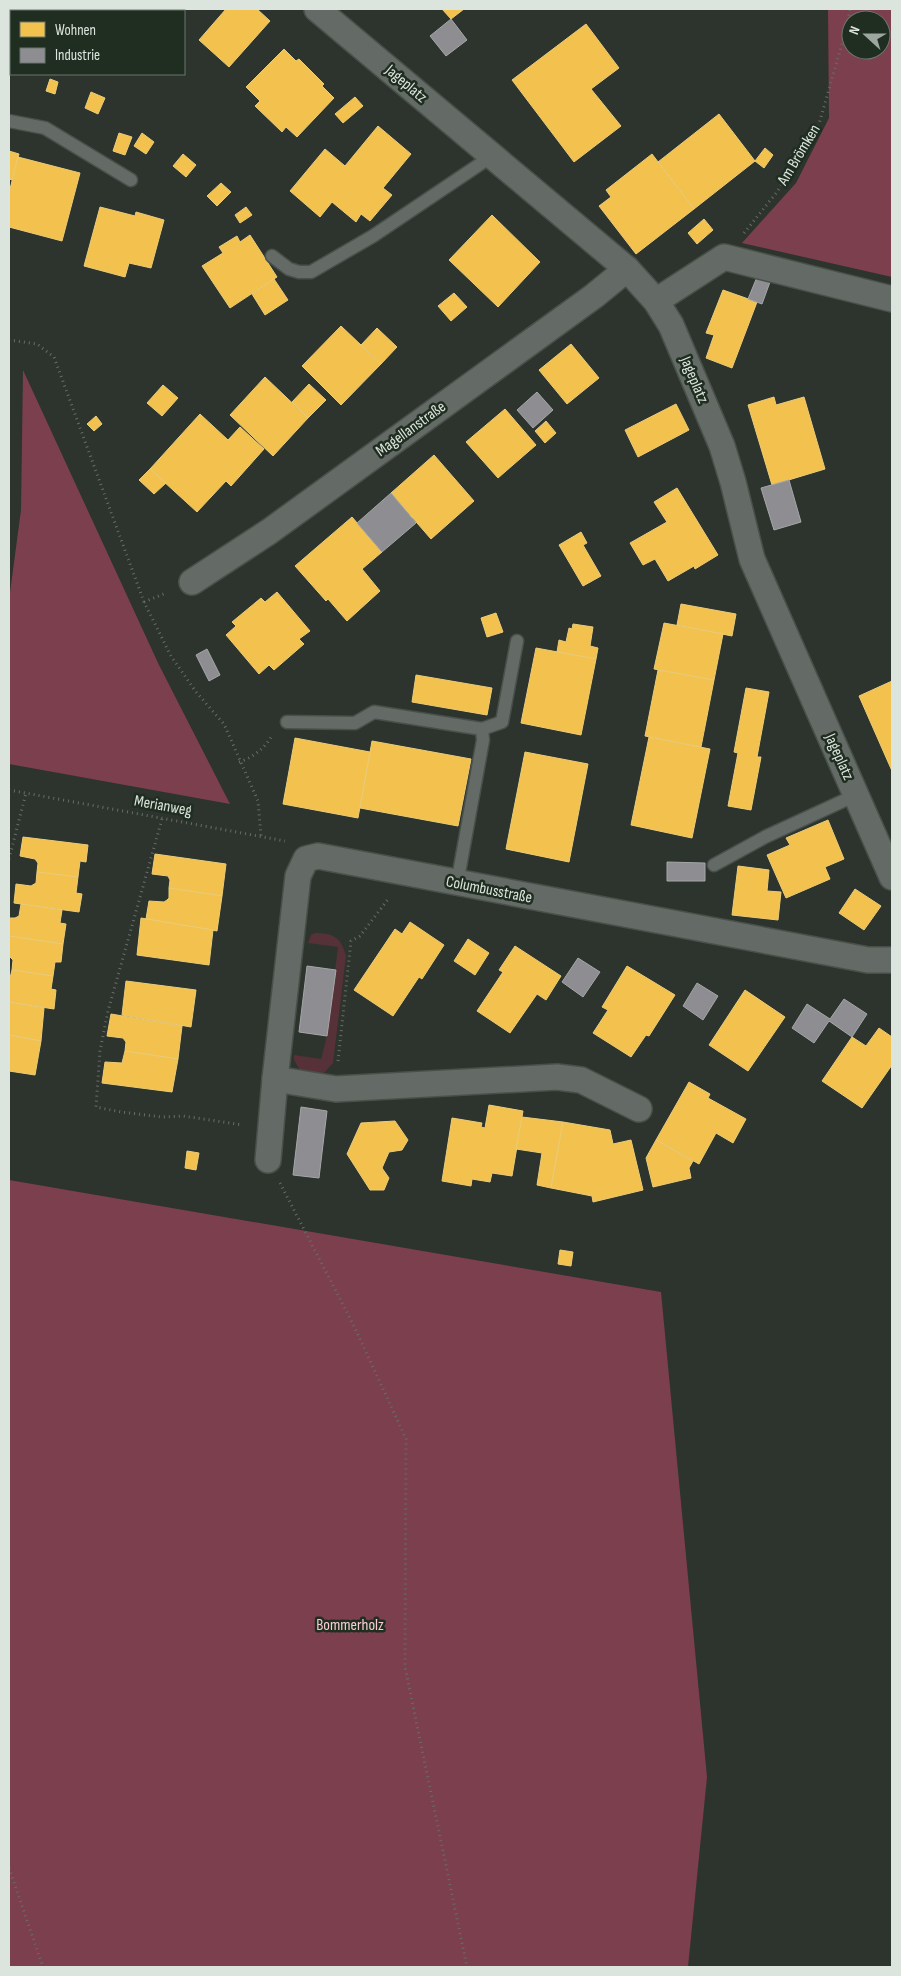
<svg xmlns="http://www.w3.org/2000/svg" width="901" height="1976" font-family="'Sofia Sans Condensed',sans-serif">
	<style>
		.green { fill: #563138 }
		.forest { fill: #7c3f4d; fill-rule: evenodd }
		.homes { fill: #f2c14e; stroke: #ebcc79 }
		.industry { fill: #8d8d92; stroke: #a5a7a8 }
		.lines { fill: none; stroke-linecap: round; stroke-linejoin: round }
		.lane-casing { stroke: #49504a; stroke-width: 15 }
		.street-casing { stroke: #49504a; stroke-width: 28 }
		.path { stroke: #686d68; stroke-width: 3; stroke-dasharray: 1 4; stroke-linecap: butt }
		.lane { stroke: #646a65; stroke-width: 12 }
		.street { stroke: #646a65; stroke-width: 25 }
		.labels { text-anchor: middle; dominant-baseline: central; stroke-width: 5; stroke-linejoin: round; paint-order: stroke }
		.street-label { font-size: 16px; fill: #dce5dd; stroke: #202d21 }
		.park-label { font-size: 16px; fill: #facdd4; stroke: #202d21 }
	</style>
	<rect width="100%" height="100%" fill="#2c342d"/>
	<path class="green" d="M315,933C333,933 341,937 346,956L333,1063L321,1076L301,1072L294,1060V1055L321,1059L327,1036L338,947L308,943L311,935Z"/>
	<g class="forest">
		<path d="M828,9H892V277L742,243L796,183L829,118ZM851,20H881V50H851Z"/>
		<polygon points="23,370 159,665 230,804 9,764 9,600 21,510"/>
		<polygon points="9,1180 661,1292 707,1777 688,1967 9,1967"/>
	</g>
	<g class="homes">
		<polygon points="226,9 257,9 270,21 229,67 199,40"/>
		<polygon points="442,9 464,9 451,19"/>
		<polygon points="586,24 619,68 591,89 621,126 574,162 512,80"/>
		<polygon points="284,49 296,61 299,59 324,84 322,86 334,98 297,137 286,127 282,132 255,106 260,101 246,87"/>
		<polygon points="50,79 58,82 55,94 46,91"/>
		<polygon points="91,92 105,98 98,114 85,108"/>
		<polygon points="355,97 363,106 343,123 335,114"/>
		<polygon points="719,114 755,161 694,209 658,162"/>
		<polygon points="378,126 411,154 383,188 392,195 370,221 361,214 356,222 332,202 320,217 290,191 325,149 345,166"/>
		<polygon points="119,133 132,137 125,155 113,151"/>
		<polygon points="142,133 154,142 146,154 134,146"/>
		<polygon points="765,148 773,155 764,168 755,161"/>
		<polygon points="9,151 19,154 12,180 9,179"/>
		<polygon points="183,154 196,165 186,177 173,166"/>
		<polygon points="652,154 694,209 636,254 599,206 611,197 606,190"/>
		<polygon points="18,157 80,173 62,241 9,227 9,193"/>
		<polygon points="221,183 231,192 217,206 207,196"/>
		<polygon points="100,207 135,216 136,212 164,220 151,268 129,263 125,277 84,266"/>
		<polygon points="246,207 252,215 240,223 235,215"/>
		<polygon points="492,215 540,262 498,307 449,260"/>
		<polygon points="704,219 713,230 697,244 688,233"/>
		<polygon points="250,235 277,277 230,308 202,266 223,253 219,247 237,236 240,242"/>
		<polygon points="274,279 288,300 265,315 252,294"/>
		<polygon points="723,290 757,302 732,368 706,358 714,335 706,333"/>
		<polygon points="454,293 467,307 451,321 438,306"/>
		<polygon points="341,326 381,364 341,405 302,366"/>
		<polygon points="377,328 397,347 381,364 361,345"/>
		<polygon points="571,344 599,378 567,404 539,370"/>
		<polygon points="265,377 308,418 273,456 230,415"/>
		<polygon points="309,384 326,400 308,418 292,402"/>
		<polygon points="163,385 178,398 162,416 147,403"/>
		<polygon points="774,397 776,405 804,397 825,469 772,485 748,405"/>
		<polygon points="676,404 689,430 638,457 625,430"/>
		<polygon points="505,409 536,445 498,478 466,442"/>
		<polygon points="200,414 228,440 240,427 264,449 231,486 226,481 197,512 150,469"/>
		<polygon points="96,416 102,424 94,431 87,424"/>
		<polygon points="546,421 556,433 545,443 535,431"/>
		<polygon points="434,455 474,501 431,539 391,493"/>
		<polygon points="150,469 166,483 154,494 139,480"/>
		<polygon points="677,488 718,555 695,569 694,566 668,581 655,559 643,565 630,543 667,522 654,502"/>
		<polygon points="352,517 382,552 362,569 380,591 347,621 328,599 326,601 295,566"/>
		<polygon points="581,532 587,543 583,545 601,576 583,586 559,545"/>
		<polygon points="277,592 310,631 299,639 304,644 274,670 269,665 259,674 226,635 236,626 232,622 261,598 265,602"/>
		<polygon points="681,604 736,614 732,636 677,625"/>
		<polygon points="496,613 503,632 487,637 481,618"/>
		<polygon points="664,623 723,634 714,680 654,669"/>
		<polygon points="573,624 593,627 590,646 598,648 596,659 557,652 559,640 566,642 569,628 572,629"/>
		<polygon points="536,648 596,659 581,735 521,723"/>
		<polygon points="658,670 714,680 701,747 645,736"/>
		<polygon points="416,675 492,688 487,715 412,702"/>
		<polygon points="892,681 892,771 859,696"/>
		<polygon points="746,688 769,692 757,757 761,757 751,810 728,806 738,753 734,752"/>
		<polygon points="649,737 710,749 692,838 631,825"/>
		<polygon points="295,738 370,752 358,818 283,804"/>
		<polygon points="372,741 471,759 458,826 360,808"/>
		<polygon points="525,752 588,764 569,862 506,849"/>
		<polygon points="828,820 844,859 825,867 830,879 786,898 767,855 790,845 786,838"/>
		<polygon points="23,837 88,845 86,862 80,861 78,877 37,872 38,863 35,859 20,856"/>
		<polygon points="155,854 226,864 222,896 169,888 170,880 168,876 152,874"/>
		<polygon points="738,866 769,870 767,891 781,892 778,920 732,915"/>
		<polygon points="37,872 78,877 76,893 82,894 79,912 14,903 16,884 31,886 36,883"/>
		<polygon points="169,888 222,896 217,931 146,919 149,901 164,902 167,900 169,898"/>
		<polygon points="855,889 881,906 864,930 839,913"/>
		<polygon points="21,904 62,910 60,923 66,924 63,944 9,936 9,918 15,918 19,916"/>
		<polygon points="141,918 213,930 209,965 137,955"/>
		<polygon points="410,922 444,945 422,979 419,977 393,1016 354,990 395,929 402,934"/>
		<polygon points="9,936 63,944 61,962 55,962 53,976 12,970 13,960 9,956"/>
		<polygon points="468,939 489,953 475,975 454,961"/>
		<polygon points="515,946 561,976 546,1000 537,994 510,1033 477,1011 503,972 499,970"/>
		<polygon points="627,966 675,995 649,1036 646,1035 631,1057 593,1033 608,1010 602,1007"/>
		<polygon points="12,970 53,976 51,989 56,990 54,1009 9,1002 9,982"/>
		<polygon points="126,981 196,990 191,1027 122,1015"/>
		<polygon points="745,990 785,1017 748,1071 709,1045"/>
		<polygon points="9,1002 44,1008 41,1041 9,1035"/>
		<polygon points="111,1014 182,1026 178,1059 125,1051 126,1042 123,1038 107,1036"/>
		<polygon points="879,1028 892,1037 892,1065 862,1108 822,1081 852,1037 866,1046"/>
		<polygon points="9,1035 41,1041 35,1075 9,1071"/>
		<polygon points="125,1051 178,1059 172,1092 102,1083 105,1062 122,1063"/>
		<polygon points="689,1082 710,1094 708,1098 746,1119 733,1143 716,1133 699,1164 656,1140"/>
		<polygon points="489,1105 523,1111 512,1176 492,1173 490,1182 472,1179 471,1186 442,1181 452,1118 482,1123 481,1127 485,1128"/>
		<polygon points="522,1117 563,1122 551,1188 537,1185 542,1153 516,1149"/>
		<polygon points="395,1121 408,1140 402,1150 389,1152 382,1168 389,1178 384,1190 370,1190 347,1154 361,1123"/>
		<polygon points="563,1122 610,1130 613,1144 631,1140 643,1190 593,1202 592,1196 551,1188"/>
		<polygon points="656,1140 693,1161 689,1168 691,1178 653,1187 646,1158"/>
		<polygon points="187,1151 199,1153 196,1170 185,1168"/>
		<polygon points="560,1250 573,1252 571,1266 558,1264"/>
	</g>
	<g class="industry">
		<polygon points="451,19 467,40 446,56 430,36"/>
		<polygon points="757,277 770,282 762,304 748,299"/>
		<polygon points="537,392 553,410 533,428 517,410"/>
		<polygon points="789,480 801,522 774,530 761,488"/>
		<polygon points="391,493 416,523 382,552 357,523"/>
		<polygon points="207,649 220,675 209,681 196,655"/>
		<polygon points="667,862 705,863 705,881 667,881"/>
		<polygon points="578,958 600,972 583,997 562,982"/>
		<polygon points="307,966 336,970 327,1036 299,1032"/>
		<polygon points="697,983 718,996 703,1020 683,1006"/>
		<polygon points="844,999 867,1014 852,1037 829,1021 814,1043 792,1028 807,1004 830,1019"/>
		<polygon points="301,1107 327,1111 319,1178 293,1175"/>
	</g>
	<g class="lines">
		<g class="lane-casing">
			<g id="lane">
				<polyline points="9,121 45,128 131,180"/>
				<polyline points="272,256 289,269 299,272 311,272 373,236 492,156"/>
				<polyline points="287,722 355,723 374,712 482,729 483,740 457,884"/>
				<polyline points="482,729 502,722 517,641"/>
				<polyline points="714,865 765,837 856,795"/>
			</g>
		</g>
		<g class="street-casing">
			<g id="street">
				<polyline points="317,9 627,269 656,301 671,325 722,446 733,482 752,559 892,877"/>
				<polyline points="656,301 724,257 892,299"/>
				<polyline points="192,582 270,531 594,296 627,269"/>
				<polyline points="275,1079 336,1089 557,1077 581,1080 639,1109"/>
				<polyline points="268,1160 275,1079 298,876 306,859 318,856 868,960 892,960"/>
			</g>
		</g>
		<g class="path">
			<polyline points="744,233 777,192 819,124 846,30 850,9"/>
			<polyline points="9,340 37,344 54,357 144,602 171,656 196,692 224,724 258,801 261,836"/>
			<polyline points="144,602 166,593"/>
			<path d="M239,762C252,758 264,749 271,737"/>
			<polyline points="9,790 285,841"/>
			<polyline points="162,819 108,1011 100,1051 96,1107 121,1112 162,1117 183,1116 243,1125"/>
			<polyline points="9,859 26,793"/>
			<polyline points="338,1061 351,941 360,936 389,898"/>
			<polyline points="280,1183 354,1326 406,1439 405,1667 467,1967"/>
			<polyline points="9,1868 43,1967"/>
		</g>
		<use href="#lane" class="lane"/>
		<use href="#street" class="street"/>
	</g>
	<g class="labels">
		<g class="street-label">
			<text transform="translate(406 84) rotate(40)">Jageplatz</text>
			<text transform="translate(799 155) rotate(-59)">Am Brömken</text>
			<text transform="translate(694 380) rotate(67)">Jageplatz</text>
			<text transform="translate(411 429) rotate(-36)">Magellanstraße</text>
			<text transform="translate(839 757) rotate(66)">Jageplatz</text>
			<text transform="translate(163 806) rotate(10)">Merianweg</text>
			<text transform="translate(489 890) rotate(11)">Columbusstraße</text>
		</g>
		<g class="park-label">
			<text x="350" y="1625">Bommerholz</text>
		</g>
	</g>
	<rect width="901" height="1976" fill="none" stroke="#dce5dd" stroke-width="20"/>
	<rect x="10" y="10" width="175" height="65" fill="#202d21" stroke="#6b776c"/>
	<rect x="20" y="22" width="25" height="15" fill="#f2c14e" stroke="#6b776c"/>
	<text x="55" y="35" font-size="15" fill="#dce5dd">Wohnen</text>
	<rect x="20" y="48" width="25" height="15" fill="#8d8d92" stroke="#6b776c"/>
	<text x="55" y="60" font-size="15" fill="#dce5dd">Industrie</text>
	<g transform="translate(866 35) rotate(291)"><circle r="24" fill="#202d21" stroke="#6b776c"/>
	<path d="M0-4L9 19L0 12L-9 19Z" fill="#9ea79f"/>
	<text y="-8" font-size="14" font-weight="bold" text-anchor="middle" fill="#dce5dd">N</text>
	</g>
</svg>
